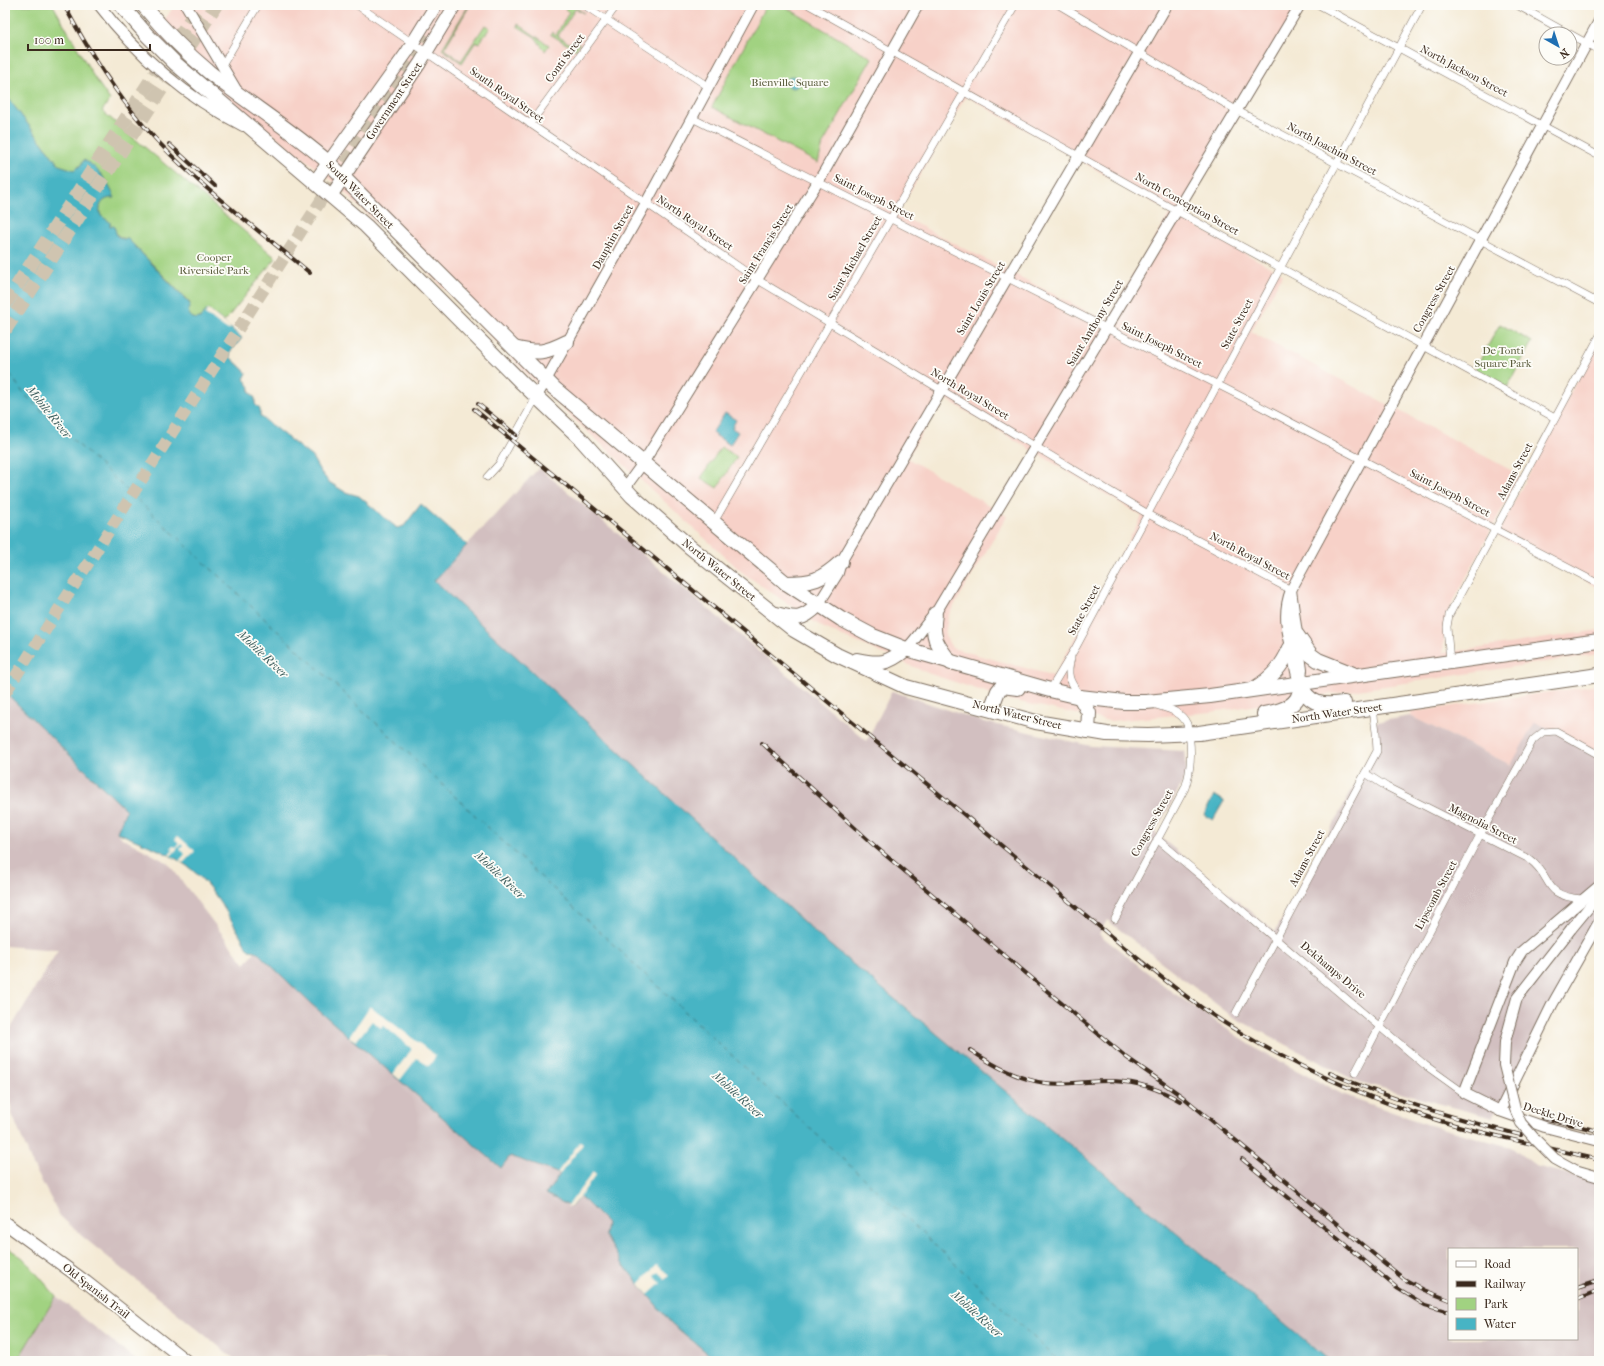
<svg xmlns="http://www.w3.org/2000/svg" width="1604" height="1366" font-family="'IM FELL French Canon',serif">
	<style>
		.built { fill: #f7d1c8; fill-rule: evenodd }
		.industrial { fill: #d2bfc0; fill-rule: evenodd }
		.green { fill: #a1d281; stroke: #6e7e50 }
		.water { fill: #47b4c4; stroke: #416f71 }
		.pier { fill: #f4ead5 }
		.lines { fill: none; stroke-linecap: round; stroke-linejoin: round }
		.ferry { stroke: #406160; stroke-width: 1; stroke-dasharray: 5 4; stroke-linecap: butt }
		.primary-tunnel { stroke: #cfc4b0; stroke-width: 12; stroke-dasharray: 12 6; stroke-linecap: butt }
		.highway-tunnel { stroke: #cfc4b0; stroke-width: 14; stroke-dasharray: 14 7; stroke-linecap: butt }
		.street-casing { stroke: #7c6d5e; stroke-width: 8 }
		.secondary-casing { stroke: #7c6d5e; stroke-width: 12 }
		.primary-casing { stroke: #7c6d5e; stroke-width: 14 }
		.highway-casing { stroke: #7c6d5e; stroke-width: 16 }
		.street { stroke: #fff; stroke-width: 7 }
		.secondary { stroke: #fff; stroke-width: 10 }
		.primary { stroke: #fff; stroke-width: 12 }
		.highway { stroke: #fff; stroke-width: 14 }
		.rail-casing { stroke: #3b2a1e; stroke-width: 4 }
		.rail { stroke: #fdfcf7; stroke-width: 2.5; stroke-dasharray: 8; stroke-linecap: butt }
		.secondary-bridge-casing { stroke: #7c6d5e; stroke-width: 12; stroke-linecap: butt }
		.secondary-bridge { stroke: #fff; stroke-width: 10 }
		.labels { text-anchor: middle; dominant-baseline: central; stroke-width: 3.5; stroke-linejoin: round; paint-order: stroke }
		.street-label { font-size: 11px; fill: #3b2a1e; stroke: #fdfcf7 }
		.park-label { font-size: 11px; fill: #5a5c3c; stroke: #fdfcf7 }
		.water-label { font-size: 12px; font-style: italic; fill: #406160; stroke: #fdfcf7 }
	</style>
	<rect width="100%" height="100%" fill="#fdfcf7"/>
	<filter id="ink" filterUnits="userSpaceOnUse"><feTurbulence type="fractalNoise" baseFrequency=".025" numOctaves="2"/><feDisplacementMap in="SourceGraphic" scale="8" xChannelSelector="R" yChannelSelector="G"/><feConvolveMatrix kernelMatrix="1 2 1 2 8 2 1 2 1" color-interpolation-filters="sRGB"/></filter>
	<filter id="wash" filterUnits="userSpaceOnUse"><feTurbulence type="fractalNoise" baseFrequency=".012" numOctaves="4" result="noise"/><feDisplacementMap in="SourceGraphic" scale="16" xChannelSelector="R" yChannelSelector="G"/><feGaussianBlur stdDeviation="0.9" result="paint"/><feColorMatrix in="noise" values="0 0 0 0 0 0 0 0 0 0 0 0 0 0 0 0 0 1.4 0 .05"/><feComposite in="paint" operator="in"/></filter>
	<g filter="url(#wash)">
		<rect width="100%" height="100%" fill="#f4ead5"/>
		<g class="built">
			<path d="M175,5H1304L1178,216L1283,274L1251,332L1520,475L1446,616L1443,652L1468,650L1599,630V654L1211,712L1110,721L1010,700L930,674L822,627L743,573L555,402L421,265L329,178L233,103L155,33ZM966,96L1171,212L1106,321L897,214ZM943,397L1142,516L1054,676L952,648L945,636L948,616L1007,516L907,458Z"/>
			<polygon points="1599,337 1599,588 1497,535"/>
			<polygon points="1599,685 1599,752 1511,765 1410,716 1411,712"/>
		</g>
		<g class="industrial">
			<path d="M539,468L867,741L892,691L984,722L1091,746L1184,751L1187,774L1155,833L1275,932L1374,749L1372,723L1410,716L1511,765L1535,722L1599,752V917L1493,1118L1356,1081L1233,1017L1107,920L1099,934L1172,992L1258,1050L1342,1094L1426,1124L1511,1147L1535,1166L1599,1182V1361H1330L819,936L433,581ZM1449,1249H1577V1339H1449Z"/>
			<polygon points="5,692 126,810 118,833 122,838 168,863 245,964 256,950 310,1003 501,1168 509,1156 560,1174 546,1194 580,1196 607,1223 621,1262 671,1323 717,1361 237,1361 83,1237 60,1216 32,1163 12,1114 5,1070 5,1038 58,950 5,946"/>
			<polygon points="56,1296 137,1361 17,1361"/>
		</g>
		<g class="green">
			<path d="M5,5H53L94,77L110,100L102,111L276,258L224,322L208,310L200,318C193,320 190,317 188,311L190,303L128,239C119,239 110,230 110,222L101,216C97,205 103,197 114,198C108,182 99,168 84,160L80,166L74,170L59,165L5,94Z"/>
			<polygon points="469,5 470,5 444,49 461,61 485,25 490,28 479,43 477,42 475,43 462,63 442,49"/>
			<polygon points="567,5 572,5 584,13 575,9 558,36 570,44 572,41 575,47 578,43 580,44 576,50 550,34 552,32 556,35 569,12 565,9"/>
			<polygon points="766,5 782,5 872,58 823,144 818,163 712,107"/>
			<polygon points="518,24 549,45 545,51 535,37 517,26"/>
			<polygon points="1500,324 1532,342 1506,389 1474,371"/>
			<polygon points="721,447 737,457 717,488 701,478"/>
			<polygon points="5,1246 23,1258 56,1296 17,1361 5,1361"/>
		</g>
		<g class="water">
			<circle cx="793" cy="82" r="6"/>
			<path d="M5,94L59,165L74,170L80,166L84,160C99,168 108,183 115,198C103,197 97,205 101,216L110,222V226H114L117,236L123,239H128L190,304L188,311C190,317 193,320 200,318L208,309L242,338L230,352V357L247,373L244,379L250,387L249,391L255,398V404L260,409V416L312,457L320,471L329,482L345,492L359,496L397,528L404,526L421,504L467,545L434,581L819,936L1330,1361H717L671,1323L621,1262L605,1235L607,1223L580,1196L571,1207L546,1194L560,1174L510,1156L501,1168L310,1003L256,951L249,950C231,921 215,886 187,866C167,851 140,843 117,832L126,810L5,692Z"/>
			<polygon points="725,413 736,420 732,428 738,432 730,445 712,433"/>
			<polygon points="1214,795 1224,801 1213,820 1204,815"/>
		</g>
		<g class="pier">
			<polygon points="208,309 215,315 231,328 228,330 205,314"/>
			<polygon points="178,836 195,851 183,863 179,861 185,854 180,849 183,846 181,844 171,856 169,855 173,850 171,848 173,846 176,847 179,843 175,839"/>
			<polygon points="370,1006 436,1056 429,1066 417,1058 400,1080 393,1074 412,1049 383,1025 381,1028 372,1021 356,1041 349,1037"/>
			<polygon points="580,1142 583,1144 560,1174 557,1173"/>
			<polygon points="593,1172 596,1175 580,1196 571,1207 567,1207"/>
			<polygon points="657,1265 669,1275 665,1279 658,1272 654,1276 661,1283 648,1295 639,1284"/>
		</g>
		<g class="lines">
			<polyline class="ferry" points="5,367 24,394 1059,1361"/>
		</g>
	</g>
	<g filter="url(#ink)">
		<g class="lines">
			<polyline class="primary-tunnel" points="5,693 427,35"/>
			<g class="highway-tunnel">
				<polyline points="5,304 200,5"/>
				<polyline points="5,330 216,5"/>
			</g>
			<g class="street-casing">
				<g id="street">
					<polyline points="357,5 758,280 1148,514 1291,590"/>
					<polyline points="584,5 709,87"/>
					<polyline points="809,5 1164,204 1555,418"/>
					<polyline points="1059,5 1236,110 1599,303"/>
					<polyline points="1319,5 1599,156"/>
					<polyline points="1517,5 1569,34"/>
					<polyline points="1570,34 1599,50"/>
					<polyline points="222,66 258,5"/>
					<polyline points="692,118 1250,401 1599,584"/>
					<polyline points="530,124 617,5"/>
					<polyline points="487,477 499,464 537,396"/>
					<polyline points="714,522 1015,5"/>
					<path d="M1071,658C1066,677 1070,681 1080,696"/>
					<polyline points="1450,662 1447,627 1449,615 1599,337"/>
					<polyline points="1050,690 1076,647 1422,5"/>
					<path d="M1365,773L1387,787L1529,859C1555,878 1540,895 1581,899"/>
					<polyline points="1157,839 1425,1065 1464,1093"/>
					<path d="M1115,919L1185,788C1192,768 1192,744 1187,724C1181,711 1168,709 1156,705"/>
					<polyline points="1236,1013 1377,751 1376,732 1373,708"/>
					<polyline points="1355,1073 1480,835 1533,740 1543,732 1556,731 1599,755"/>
				</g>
			</g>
			<g class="secondary-casing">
				<g id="secondary">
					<path d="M99,5C137,55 187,98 243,126"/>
					<polyline points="186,5 237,91"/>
					<polyline points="537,396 646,203 753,5"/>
					<polyline points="624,489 643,463 824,172 918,5"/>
					<polyline points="1291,590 1302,670 1300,683"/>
					<polyline points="818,605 838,573 841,562 1167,5"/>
					<path d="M906,649C917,639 924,625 935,614L1300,5"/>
					<path d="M1300,684C1295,674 1295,665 1293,654C1287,632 1282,613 1291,590L1599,21"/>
					<polyline points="1599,886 1522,951 1515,962 1464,1093 1500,1111 1545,1127 1599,1141"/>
					<polyline points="1571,929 1599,895"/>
					<polyline points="1500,1111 1552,1005 1599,922"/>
				</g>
			</g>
			<g class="primary-casing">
				<g id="primary">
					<polyline points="315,181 407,52 436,5"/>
					<polyline points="331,196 420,63 455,5"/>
					<polyline points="5,1223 86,1282 186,1361"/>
				</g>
			</g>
			<g class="highway-casing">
				<g id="highway">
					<polyline points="121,5 147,35 176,64 366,226 522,383 579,437 632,496 690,547 794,630 837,655 906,687 1036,722 1107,734 1148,735 1199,733 1599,675"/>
					<path d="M143,5C163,29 185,52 209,72C248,103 290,129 328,162L554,388L786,583L841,619L873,636L906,649L1050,690L1080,697L1124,702H1146L1210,696L1599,641"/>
					<path d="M514,348C538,354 545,353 567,342"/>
					<path d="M786,583C813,583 821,580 841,562"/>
					<path d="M776,614C797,620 803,620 818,605"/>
					<path d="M935,614C931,638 937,645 951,663"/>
					<polyline points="1297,635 1311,655 1318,660 1353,674"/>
					<path d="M857,660C879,665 888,664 906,649"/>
					<path d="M1300,684C1309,705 1323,706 1344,703"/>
					<path d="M1254,689C1271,678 1282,667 1290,648"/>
					<polyline points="1080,697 1089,713 1088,731"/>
					<polyline points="991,709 998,691 1002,686 1018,688"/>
					<path d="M1264,714C1281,711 1302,706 1300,684"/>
				</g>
			</g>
			<use href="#street" class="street"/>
			<use href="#secondary" class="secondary"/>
			<use href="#primary" class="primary"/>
			<use href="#highway" class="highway"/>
			<g class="rail-casing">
				<g id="rail">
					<path d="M64,5C87,48 112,89 144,126C191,181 254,226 310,273"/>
					<polyline points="169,144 215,186"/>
					<polyline points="478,404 516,435"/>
					<path d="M474,409L1136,957C1160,976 1183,995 1208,1012C1270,1054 1338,1086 1409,1111C1470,1132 1536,1144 1599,1160"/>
					<polyline points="762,743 877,848 1078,1017 1126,1057 1183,1097 1404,1279 1424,1290 1449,1300"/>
					<path d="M970,1050C993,1065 1017,1079 1045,1083C1068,1086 1091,1080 1113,1081C1137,1082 1160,1089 1180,1101"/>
					<path d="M1330,1073C1392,1100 1456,1119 1521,1135"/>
					<polyline points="1543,1118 1599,1131"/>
					<polyline points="1242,1159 1397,1288 1425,1305 1449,1312"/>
					<polyline points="1577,1288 1599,1281"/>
					<polyline points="1577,1299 1599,1290"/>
				</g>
			</g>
			<use href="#rail" class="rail"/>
			<g class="secondary-bridge-casing">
				<polyline id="secondary-bridge" points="1571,929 1517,998 1505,1042 1504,1065 1515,1109 1521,1123 1535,1139 1555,1159 1575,1170 1599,1177"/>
			</g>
			<use href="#secondary-bridge" class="secondary-bridge"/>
		</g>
	</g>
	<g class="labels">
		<g class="street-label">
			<text transform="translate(565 58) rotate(-53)">Conti Street</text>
			<text transform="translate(1464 71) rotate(28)">North Jackson Street</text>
			<text transform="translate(507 95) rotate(35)">South Royal Street</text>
			<text transform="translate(394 101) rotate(-56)">Government Street</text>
			<text transform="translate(1332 149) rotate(28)">North Joachim Street</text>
			<text transform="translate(360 195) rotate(45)">South Water Street</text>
			<text transform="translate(874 197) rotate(27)">Saint Joseph Street</text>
			<text transform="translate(1187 204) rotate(29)">North Conception Street</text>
			<text transform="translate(695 223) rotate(34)">North Royal Street</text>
			<text transform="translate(613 237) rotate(-61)">Dauphin Street</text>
			<text transform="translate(766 244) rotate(-58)">Saint Francis Street</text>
			<text transform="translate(855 258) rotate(-60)">Saint Michael Street</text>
			<text transform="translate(981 298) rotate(-59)">Saint Louis Street</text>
			<text transform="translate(1434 299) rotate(-61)">Congress Street</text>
			<text transform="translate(1095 323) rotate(-59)">Saint Anthony Street</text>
			<text transform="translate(1237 324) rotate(-62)">State Street</text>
			<text transform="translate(1162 345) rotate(27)">Saint Joseph Street</text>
			<text transform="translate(970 394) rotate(31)">North Royal Street</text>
			<text transform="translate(1515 471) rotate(-62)">Adams Street</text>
			<text transform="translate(1450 493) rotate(28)">Saint Joseph Street</text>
			<text transform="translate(1250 556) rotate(28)">North Royal Street</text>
			<text transform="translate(719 570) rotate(39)">North Water Street</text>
			<text transform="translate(1084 610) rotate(-62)">State Street</text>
			<text transform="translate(1337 713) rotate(-8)">North Water Street</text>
			<text transform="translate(1017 715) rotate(14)">North Water Street</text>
			<text transform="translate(1152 823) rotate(-61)">Congress Street</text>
			<text transform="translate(1483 824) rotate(27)">Magnolia Street</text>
			<text transform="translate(1307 858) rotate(-62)">Adams Street</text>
			<text transform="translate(1436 895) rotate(-62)">Lipscomb Street</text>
			<text transform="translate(1333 970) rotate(40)">Delchamps Drive</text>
			<text transform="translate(1553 1115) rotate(17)">Deckle Drive</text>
			<text transform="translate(96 1291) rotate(38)">Old Spanish Trail</text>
		</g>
		<g class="park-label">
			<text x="790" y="82">Bienville Square</text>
			<text x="214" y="257">Cooper<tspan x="214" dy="13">Riverside Park</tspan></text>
			<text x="1503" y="350">De Tonti<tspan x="1503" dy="13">Square Park</tspan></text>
		</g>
		<g class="water-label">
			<text transform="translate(49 412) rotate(51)">Mobile River</text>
			<text transform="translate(263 654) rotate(43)">Mobile River</text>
			<text transform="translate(500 875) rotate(43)">Mobile River</text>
			<text transform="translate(738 1095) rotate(42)">Mobile River</text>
			<text transform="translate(977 1314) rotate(42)">Mobile River</text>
		</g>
	</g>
	<rect width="1604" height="1366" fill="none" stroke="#fdfcf7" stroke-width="20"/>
	<rect x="1448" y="1248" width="130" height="92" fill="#fdfcf7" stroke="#afa8a0"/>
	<rect x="1456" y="1261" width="20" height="6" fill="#ffffff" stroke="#afa8a0"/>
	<text x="1484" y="1268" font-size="12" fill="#3b2a1e">Road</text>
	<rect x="1456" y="1281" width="20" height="6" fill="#3b2a1e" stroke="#afa8a0"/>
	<text x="1484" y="1288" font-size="12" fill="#3b2a1e">Railway</text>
	<rect x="1456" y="1298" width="20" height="12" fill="#a1d281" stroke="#afa8a0"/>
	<text x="1484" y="1308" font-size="12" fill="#3b2a1e">Park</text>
	<rect x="1456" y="1318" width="20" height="12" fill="#47b4c4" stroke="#afa8a0"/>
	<text x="1484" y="1328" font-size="12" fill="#3b2a1e">Water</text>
	<g transform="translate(1558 46) rotate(141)"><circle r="19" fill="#fdfcf7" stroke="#afa8a0"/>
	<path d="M0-3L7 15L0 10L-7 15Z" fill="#1f6fb2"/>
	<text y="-6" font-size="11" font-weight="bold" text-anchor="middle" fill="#3b2a1e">N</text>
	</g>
	<path d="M28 44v6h122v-6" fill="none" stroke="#3b2a1e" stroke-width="2"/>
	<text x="34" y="44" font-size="12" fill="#3b2a1e" stroke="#fdfcf7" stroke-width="3" paint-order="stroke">100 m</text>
</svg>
